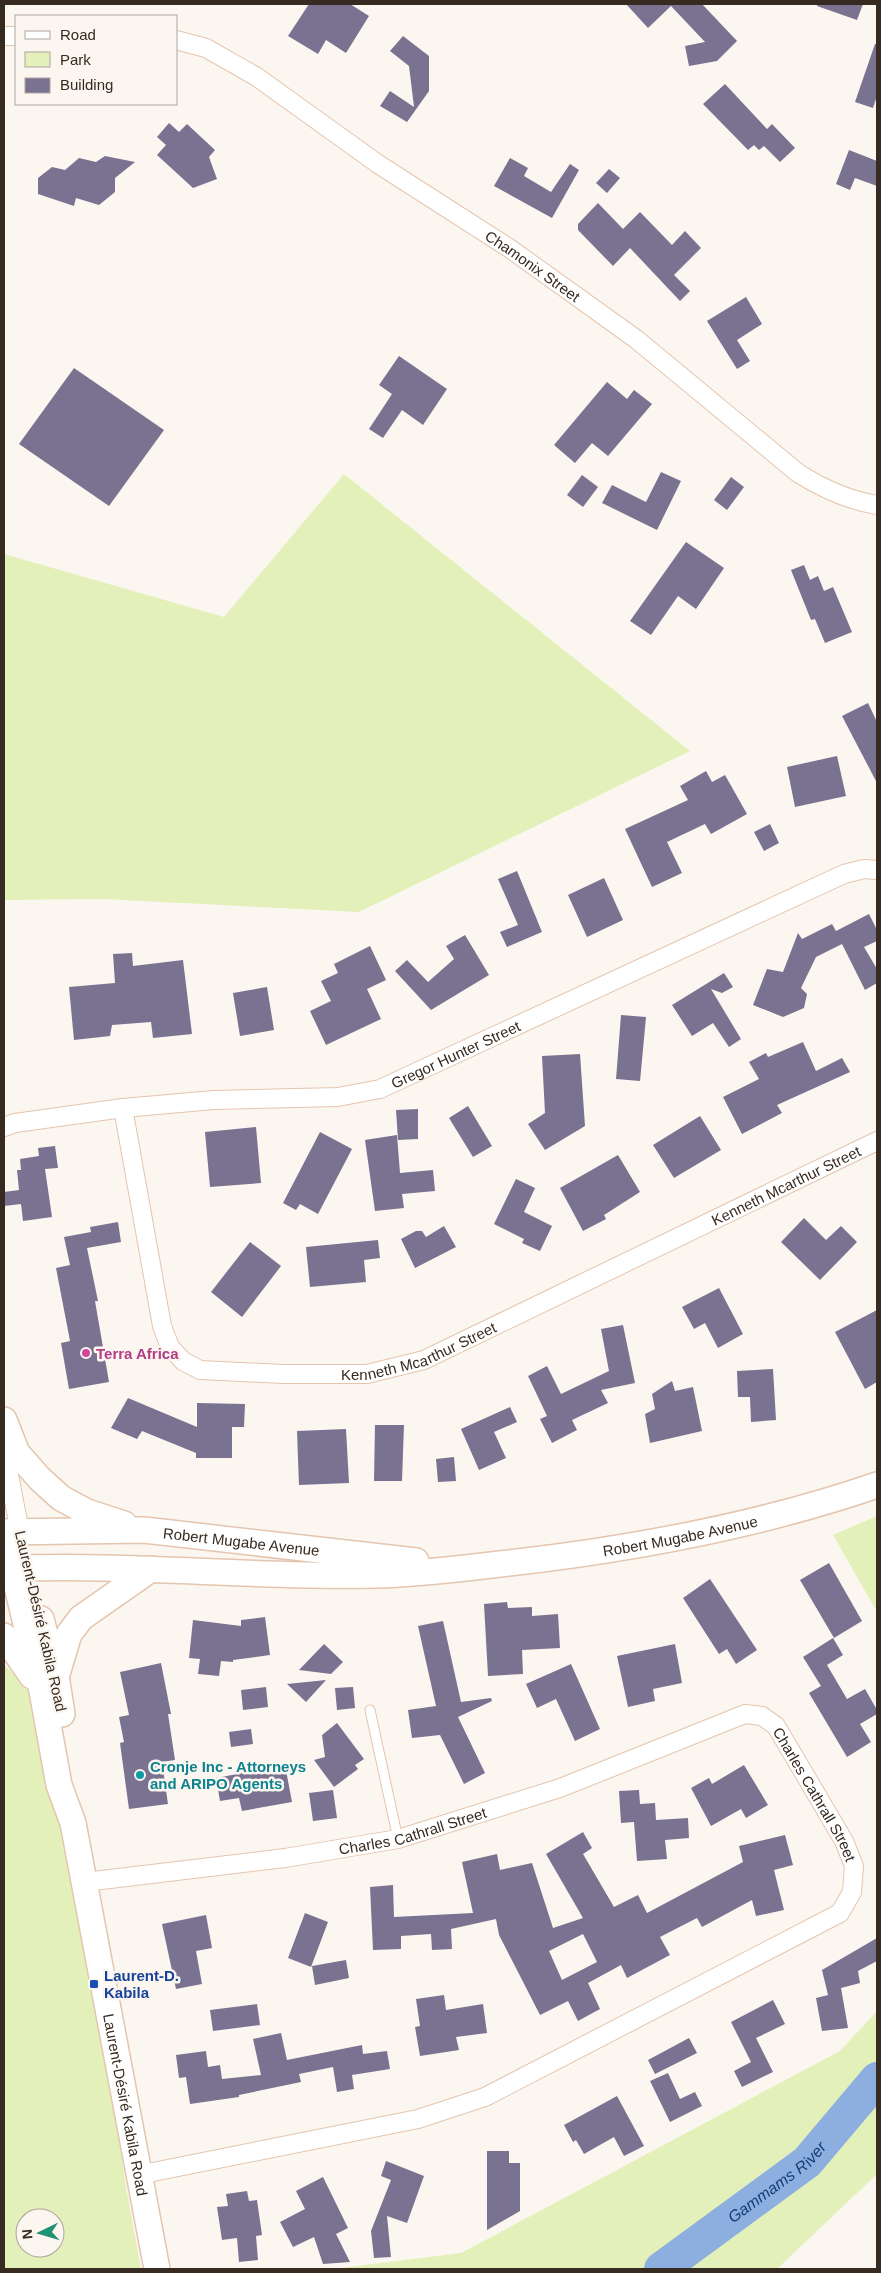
<svg xmlns="http://www.w3.org/2000/svg" width="881" height="2273" font-family="Helvetica,sans-serif">
	<style>
		.green { fill: #e4f0ba; fill-rule: evenodd }
		.lines { fill: none; stroke-linecap: round; stroke-linejoin: round }
		.river { stroke: #8dafdf; stroke-width: 34 }
		.building { fill: #797291; fill-rule: evenodd }
		.lane-casing { stroke: #e4c5ae; stroke-width: 11 }
		.street-casing { stroke: #e4c5ae; stroke-width: 20 }
		.secondary-casing { stroke: #e4c5ae; stroke-width: 28 }
		.lane { stroke: #fff; stroke-width: 9 }
		.street { stroke: #fff; stroke-width: 18 }
		.secondary { stroke: #fff; stroke-width: 25 }
		.hotel-dot { fill: #d1479c; stroke: #fcf6f1; stroke-width: 2 }
		.culture-dot { fill: #0f9aa8; stroke: #fcf6f1; stroke-width: 2 }
		.transit-dot { fill: #1a4fb4; stroke: #fcf6f1; stroke-width: 2 }
		.labels { text-anchor: middle; dominant-baseline: central; stroke-width: 5; stroke-linejoin: round; paint-order: stroke }
		.street-label { font-size: 15px; fill: #362a21; stroke: #fcf6f1 }
		.hotel-label { font-size: 15px; font-weight: bold; fill: #b23c85; stroke: #fcf6f1; text-anchor: start }
		.culture-label { font-size: 15px; font-weight: bold; fill: #0d838f; stroke: #fcf6f1; text-anchor: start }
		.transit-label { font-size: 15px; font-weight: bold; fill: #164399; stroke: #fcf6f1; text-anchor: start }
		.water-label { font-size: 16px; font-style: italic; fill: #133f78; stroke: #fcf6f1 }
	</style>
	<rect width="100%" height="100%" fill="#fcf6f1"/>
	<g class="green">
		<polygon points="344,474 690,751 359,912 104,899 4,900 4,554 224,617"/>
		<polygon points="877,1516 877,1612 833,1535"/>
		<path d="M4,1664L33,1694L85,1882L125,2181L141,2269H4ZM25,2218H55V2248H25Z"/>
		<polygon points="877,2011 877,2174 777,2269 333,2269 461,2253 840,2051"/>
	</g>
	<g class="lines">
		<path class="river" id="s1" d="M661,2269L807,2162L877,2079"/>
	</g>
	<g class="building">
		<polygon points="309,4 350,4 369,16 346,53 326,40 318,54 288,36"/>
		<polygon points="626,4 702,4 737,41 717,61 689,66 685,46 705,42 671,6 648,28"/>
		<polygon points="818,4 863,4 857,20 817,6"/>
		<polygon points="403,36 429,56 429,91 407,122 380,106 390,91 414,107 409,66 390,51"/>
		<polygon points="875,44 877,44 877,96 873,108 855,102"/>
		<polygon points="725,84 767,129 772,124 795,148 780,162 764,146 759,150 754,145 748,150 703,104"/>
		<polygon points="169,123 179,132 187,124 215,150 209,157 217,179 193,188 157,155 166,145 157,137"/>
		<polygon points="849,150 877,161 877,186 855,178 850,190 836,184"/>
		<polygon points="105,156 135,162 115,178 115,192 99,205 76,198 74,206 38,194 38,178 52,167 65,170 79,158 96,162"/>
		<polygon points="510,158 528,168 524,176 551,192 570,164 579,170 552,218 494,186"/>
		<polygon points="609,169 620,178 607,193 596,183"/>
		<polygon points="598,203 623,229 640,212 672,245 685,231 701,248 674,275 690,291 680,301 630,248 613,266 578,230 578,224"/>
		<polygon points="746,297 762,324 737,340 750,361 737,369 707,321"/>
		<polygon points="399,356 447,389 423,425 402,410 383,438 369,429 392,394 379,385"/>
		<polygon points="74,368 164,430 109,506 19,444"/>
		<polygon points="607,382 627,399 634,390 652,404 608,456 592,443 575,463 554,445"/>
		<polygon points="661,472 681,481 657,530 602,503 612,485 646,502"/>
		<polygon points="582,475 598,487 583,507 567,495"/>
		<polygon points="731,477 744,487 727,510 714,500"/>
		<polygon points="686,542 724,568 696,609 678,596 651,635 630,621"/>
		<polygon points="804,565 810,580 818,576 824,591 833,587 852,632 825,643 815,619 811,620 791,570"/>
		<polygon points="868,703 877,722 877,783 842,716"/>
		<polygon points="837,756 846,796 795,807 787,767"/>
		<polygon points="706,771 712,782 725,775 747,814 711,834 705,824 667,842 682,873 652,887 625,829 688,800 680,786"/>
		<polygon points="770,824 779,843 764,851 754,832"/>
		<polygon points="517,871 542,932 507,947 500,932 518,925 498,879"/>
		<polygon points="604,878 623,920 587,937 568,895"/>
		<polygon points="869,914 877,930 877,941 864,947 877,969 877,983 865,990 842,944 816,957 801,988 807,994 804,1008 783,1017 753,1005 767,969 783,972 798,933 802,939 832,924 836,931"/>
		<polygon points="465,935 489,975 431,1010 395,971 407,960 428,982 454,959 446,946"/>
		<polygon points="370,946 386,980 367,989 381,1019 326,1045 310,1011 331,1001 321,981 338,973 334,964"/>
		<polygon points="132,953 133,966 183,960 192,1034 153,1038 151,1022 112,1025 110,1036 74,1040 69,987 115,983 113,954"/>
		<polygon points="724,973 733,987 722,993 711,989 741,1039 729,1047 713,1023 692,1036 672,1005"/>
		<polygon points="267,987 274,1030 240,1036 233,993"/>
		<polygon points="621,1015 646,1017 640,1081 616,1079"/>
		<polygon points="803,1042 816,1071 842,1058 850,1072 777,1105 782,1113 742,1134 723,1097 759,1079 749,1062 766,1053 768,1057"/>
		<polygon points="580,1054 585,1126 545,1150 528,1124 545,1113 542,1056"/>
		<polygon points="468,1106 492,1146 473,1157 449,1118"/>
		<polygon points="418,1109 418,1139 398,1140 396,1110"/>
		<polygon points="700,1116 721,1150 674,1178 653,1145"/>
		<polygon points="256,1127 261,1183 210,1187 205,1132"/>
		<polygon points="320,1132 352,1149 318,1214 300,1204 296,1210 283,1203"/>
		<polygon points="397,1135 400,1173 433,1170 435,1191 402,1194 404,1208 375,1211 365,1140"/>
		<polygon points="55,1146 58,1168 45,1169 52,1217 23,1221 21,1204 4,1206 4,1192 19,1190 17,1170 21,1170 20,1159 39,1156 38,1148"/>
		<polygon points="618,1155 640,1192 604,1215 606,1219 583,1231 560,1188"/>
		<polygon points="516,1179 535,1188 524,1212 552,1226 540,1251 522,1243 524,1239 494,1224"/>
		<polygon points="804,1218 826,1240 841,1226 857,1242 820,1280 781,1242"/>
		<polygon points="118,1222 121,1242 87,1248 98,1301 95,1301 109,1382 69,1389 61,1343 70,1341 56,1268 70,1265 64,1237 91,1232 90,1227"/>
		<polygon points="444,1226 456,1247 415,1268 401,1239 416,1231 422,1231 426,1237"/>
		<polygon points="378,1240 380,1258 364,1260 366,1282 310,1287 306,1247"/>
		<polygon points="250,1242 281,1266 242,1317 211,1292"/>
		<polygon points="719,1288 743,1334 718,1348 705,1323 694,1329 682,1307"/>
		<polygon points="877,1310 877,1382 865,1389 835,1332"/>
		<polygon points="623,1325 635,1383 601,1390 608,1403 572,1420 577,1430 552,1443 540,1419 547,1416 528,1376 547,1366 561,1394 609,1371 601,1329"/>
		<polygon points="773,1369 776,1420 751,1422 750,1397 738,1397 737,1371"/>
		<polygon points="672,1381 675,1391 693,1387 702,1431 650,1443 645,1414 655,1409 652,1394"/>
		<polygon points="128,1398 197,1427 197,1403 245,1404 244,1427 232,1427 232,1458 196,1458 196,1453 142,1431 137,1439 111,1428"/>
		<polygon points="510,1407 517,1422 494,1432 506,1458 479,1470 461,1429"/>
		<polygon points="375,1425 404,1425 402,1481 374,1481"/>
		<polygon points="346,1429 349,1483 299,1485 297,1431"/>
		<polygon points="454,1457 456,1481 438,1482 436,1459"/>
		<polygon points="829,1563 862,1621 834,1638 800,1580"/>
		<polygon points="710,1579 757,1650 736,1664 727,1649 719,1654 683,1598"/>
		<polygon points="507,1602 508,1608 532,1607 532,1616 558,1614 560,1648 522,1650 523,1674 488,1676 484,1604"/>
		<polygon points="265,1617 270,1655 233,1660 233,1662 221,1661 219,1676 198,1674 200,1659 189,1658 193,1620 241,1626 241,1620"/>
		<polygon points="443,1621 461,1702 491,1698 492,1701 458,1717 485,1773 464,1784 440,1735 412,1738 408,1710 436,1706 418,1626"/>
		<polygon points="833,1638 843,1655 827,1665 847,1699 865,1689 877,1710 877,1714 860,1724 871,1742 847,1757 809,1693 821,1686 803,1657"/>
		<polygon points="324,1644 343,1662 331,1674 299,1670"/>
		<polygon points="675,1644 682,1683 653,1689 655,1701 628,1707 617,1656"/>
		<polygon points="161,1663 171,1714 168,1714 175,1760 162,1762 168,1804 129,1809 120,1743 124,1742 119,1717 129,1715 120,1672"/>
		<polygon points="571,1664 600,1729 575,1741 556,1699 537,1708 526,1684"/>
		<polygon points="326,1680 306,1702 287,1684"/>
		<polygon points="266,1687 268,1707 243,1710 241,1690"/>
		<polygon points="353,1687 355,1708 337,1710 335,1688"/>
		<polygon points="337,1723 364,1759 355,1765 358,1769 334,1787 314,1760 325,1757 322,1735"/>
		<polygon points="251,1729 253,1744 231,1747 229,1732"/>
		<polygon points="285,1765 292,1802 242,1811 239,1798 220,1801 216,1778"/>
		<polygon points="744,1765 768,1805 746,1818 741,1809 711,1826 691,1788 709,1778 712,1784"/>
		<polygon points="333,1790 337,1818 313,1821 309,1793"/>
		<polygon points="639,1790 640,1804 655,1803 656,1820 688,1818 689,1838 665,1840 667,1859 637,1861 634,1822 621,1823 619,1791"/>
		<path d="M583,1832L592,1848L583,1854L614,1907L638,1895L647,1913L743,1862L739,1846L785,1835L793,1865L774,1870L784,1910L756,1916L752,1900L702,1927L697,1918L660,1937L670,1955L627,1978L621,1965L588,1983L600,2009L578,2021L568,2001L540,2015L499,1935L496,1919L451,1929L452,1949L432,1950L431,1934L401,1936V1949L373,1950L370,1887L393,1885L394,1917L473,1913L462,1862L497,1854L500,1870L532,1863L553,1928L583,1918L546,1854ZM583,1934L597,1962L562,1980L549,1951Z"/>
		<polygon points="305,1913 328,1922 311,1967 288,1958"/>
		<polygon points="206,1915 212,1948 196,1951 202,1984 176,1989 162,1924"/>
		<polygon points="877,1938 877,1961 858,1971 860,1983 841,1988 848,2028 822,2031 816,1998 828,1995 822,1970"/>
		<polygon points="346,1960 349,1978 315,1985 312,1966"/>
		<polygon points="444,1995 446,2010 483,2004 487,2033 456,2037 459,2050 420,2056 415,2027 420,2026 416,1999"/>
		<polygon points="773,2000 785,2024 756,2038 773,2072 742,2087 734,2071 751,2062 731,2022"/>
		<polygon points="257,2004 260,2025 213,2031 210,2010"/>
		<polygon points="281,2033 287,2060 362,2045 363,2054 387,2051 390,2069 352,2075 354,2089 337,2092 333,2067 299,2074 301,2082 239,2095 239,2097 190,2104 186,2077 179,2078 176,2055 206,2051 208,2067 220,2065 222,2079 261,2075 253,2039"/>
		<polygon points="689,2038 697,2053 655,2074 648,2060"/>
		<polygon points="668,2073 680,2099 695,2092 702,2106 670,2122 650,2081"/>
		<polygon points="617,2096 644,2146 624,2156 614,2137 584,2154 576,2140 573,2142 564,2125"/>
		<polygon points="487,2151 509,2151 509,2163 520,2163 520,2211 487,2230"/>
		<polygon points="386,2161 424,2176 407,2223 387,2216 391,2257 374,2258 371,2231 391,2180 381,2176"/>
		<polygon points="323,2177 348,2228 336,2234 350,2262 323,2264 314,2237 293,2247 280,2222 305,2209 296,2191"/>
		<polygon points="247,2191 249,2201 257,2200 262,2235 256,2236 258,2260 239,2262 237,2238 222,2240 217,2207 228,2206 226,2194"/>
	</g>
	<g class="lines">
		<g class="lane-casing">
			<polyline id="lane" points="370,1710 398,1839"/>
		</g>
		<g class="street-casing">
			<g id="street">
				<polyline points="4,36 16,36"/>
				<path id="s2" d="M176,40L206,48L257,77L378,164L509,248L636,339L798,473C823,489 847,500 877,505"/>
				<path id="s3" d="M123,1108L162,1326L170,1347L183,1361L200,1370L283,1374H367L424,1360L877,1141"/>
				<path id="s4" d="M4,1127L15,1123L123,1108L214,1100L338,1097L380,1089L844,874L864,869L877,870"/>
				<polyline points="4,1449 20,1532"/>
				<path id="s5" d="M85,1882L285,1858L398,1839L560,1788L745,1714L762,1716L776,1726L844,1841L854,1866L852,1892L840,1913L485,2097L418,2119L138,2175"/>
			</g>
		</g>
		<g class="secondary-casing">
			<g id="secondary">
				<polyline points="4,1420 17,1453 40,1479 61,1498 87,1512 124,1524"/>
				<path id="s6" d="M4,1532L42,1691L59,1785L73,1823L157,2269"/>
				<path id="s7" d="M4,1532L144,1530L416,1561"/>
				<path id="s8" d="M4,1569C128,1563 252,1578 376,1575C417,1574 459,1569 500,1564C628,1550 755,1527 877,1485"/>
				<polyline points="41,1619 56,1676 62,1714"/>
				<polyline points="4,1636 32,1676"/>
				<polyline points="57,1674 69,1634 81,1618 151,1569"/>
			</g>
		</g>
		<use href="#lane" class="lane"/>
		<use href="#street" class="street"/>
		<use href="#secondary" class="secondary"/>
	</g>
	<circle class="hotel-dot" cx="86" cy="1353" r="5"/>
	<circle class="culture-dot" cx="140" cy="1775" r="5"/>
	<rect class="transit-dot" x="89" y="1979" width="10" height="10" rx="2.5"/>
	<g class="labels">
		<g class="street-label">
			<text stroke="none"><textPath href="#s2" startOffset="424">Chamonix Street</textPath></text>
			<text stroke="none"><textPath href="#s4" startOffset="462">Gregor Hunter Street</textPath></text>
			<text stroke="none"><textPath href="#s3" startOffset="910">Kenneth Mcarthur Street</textPath></text>
			<text stroke="none"><textPath href="#s3" startOffset="505">Kenneth Mcarthur Street</textPath></text>
			<text stroke="none"><textPath href="#s8" startOffset="679">Robert Mugabe Avenue</textPath></text>
			<text stroke="none"><textPath href="#s7" startOffset="238">Robert Mugabe Avenue</textPath></text>
			<text transform="translate(41 1621) rotate(77)">Laurent-Désiré Kabila Road</text>
			<text stroke="none"><textPath href="#s5" startOffset="798">Charles Cathrall Street</textPath></text>
			<text stroke="none"><textPath href="#s5" startOffset="332">Charles Cathrall Street</textPath></text>
			<text stroke="none"><textPath href="#s6" startOffset="586">Laurent-Désiré Kabila Road</textPath></text>
		</g>
		<g class="hotel-label">
			<text x="96" y="1353">Terra Africa</text>
		</g>
		<g class="culture-label">
			<text x="150" y="1766">Cronje Inc - Attorneys<tspan x="150" dy="17">and ARIPO Agents</tspan></text>
		</g>
		<g class="transit-label">
			<text x="104" y="1975">Laurent-D.<tspan x="104" dy="17">Kabila</tspan></text>
		</g>
		<g class="water-label">
			<text stroke="none"><textPath href="#s1" startOffset="145">Gammams River</textPath></text>
		</g>
	</g>
	<rect width="881" height="2273" fill="none" stroke="#362a21" stroke-width="10"/>
	<rect x="15" y="15" width="162" height="90" fill="#fcf6f1" stroke="#ada49e"/>
	<rect x="25" y="31" width="25" height="8" fill="#ffffff" stroke="#ada49e"/>
	<text x="60" y="40" font-size="15" fill="#362a21">Road</text>
	<rect x="25" y="52" width="25" height="15" fill="#e4f0ba" stroke="#ada49e"/>
	<text x="60" y="65" font-size="15" fill="#362a21">Park</text>
	<rect x="25" y="78" width="25" height="15" fill="#797291" stroke="#ada49e"/>
	<text x="60" y="90" font-size="15" fill="#362a21">Building</text>
	<g transform="translate(40 2233) rotate(265)"><circle r="24" fill="#fcf6f1" stroke="#ada49e"/>
	<path d="M0-4L9 19L0 12L-9 19Z" fill="#229274"/>
	<text y="-8" font-size="14" font-weight="bold" text-anchor="middle" fill="#362a21">N</text>
	</g>
</svg>
